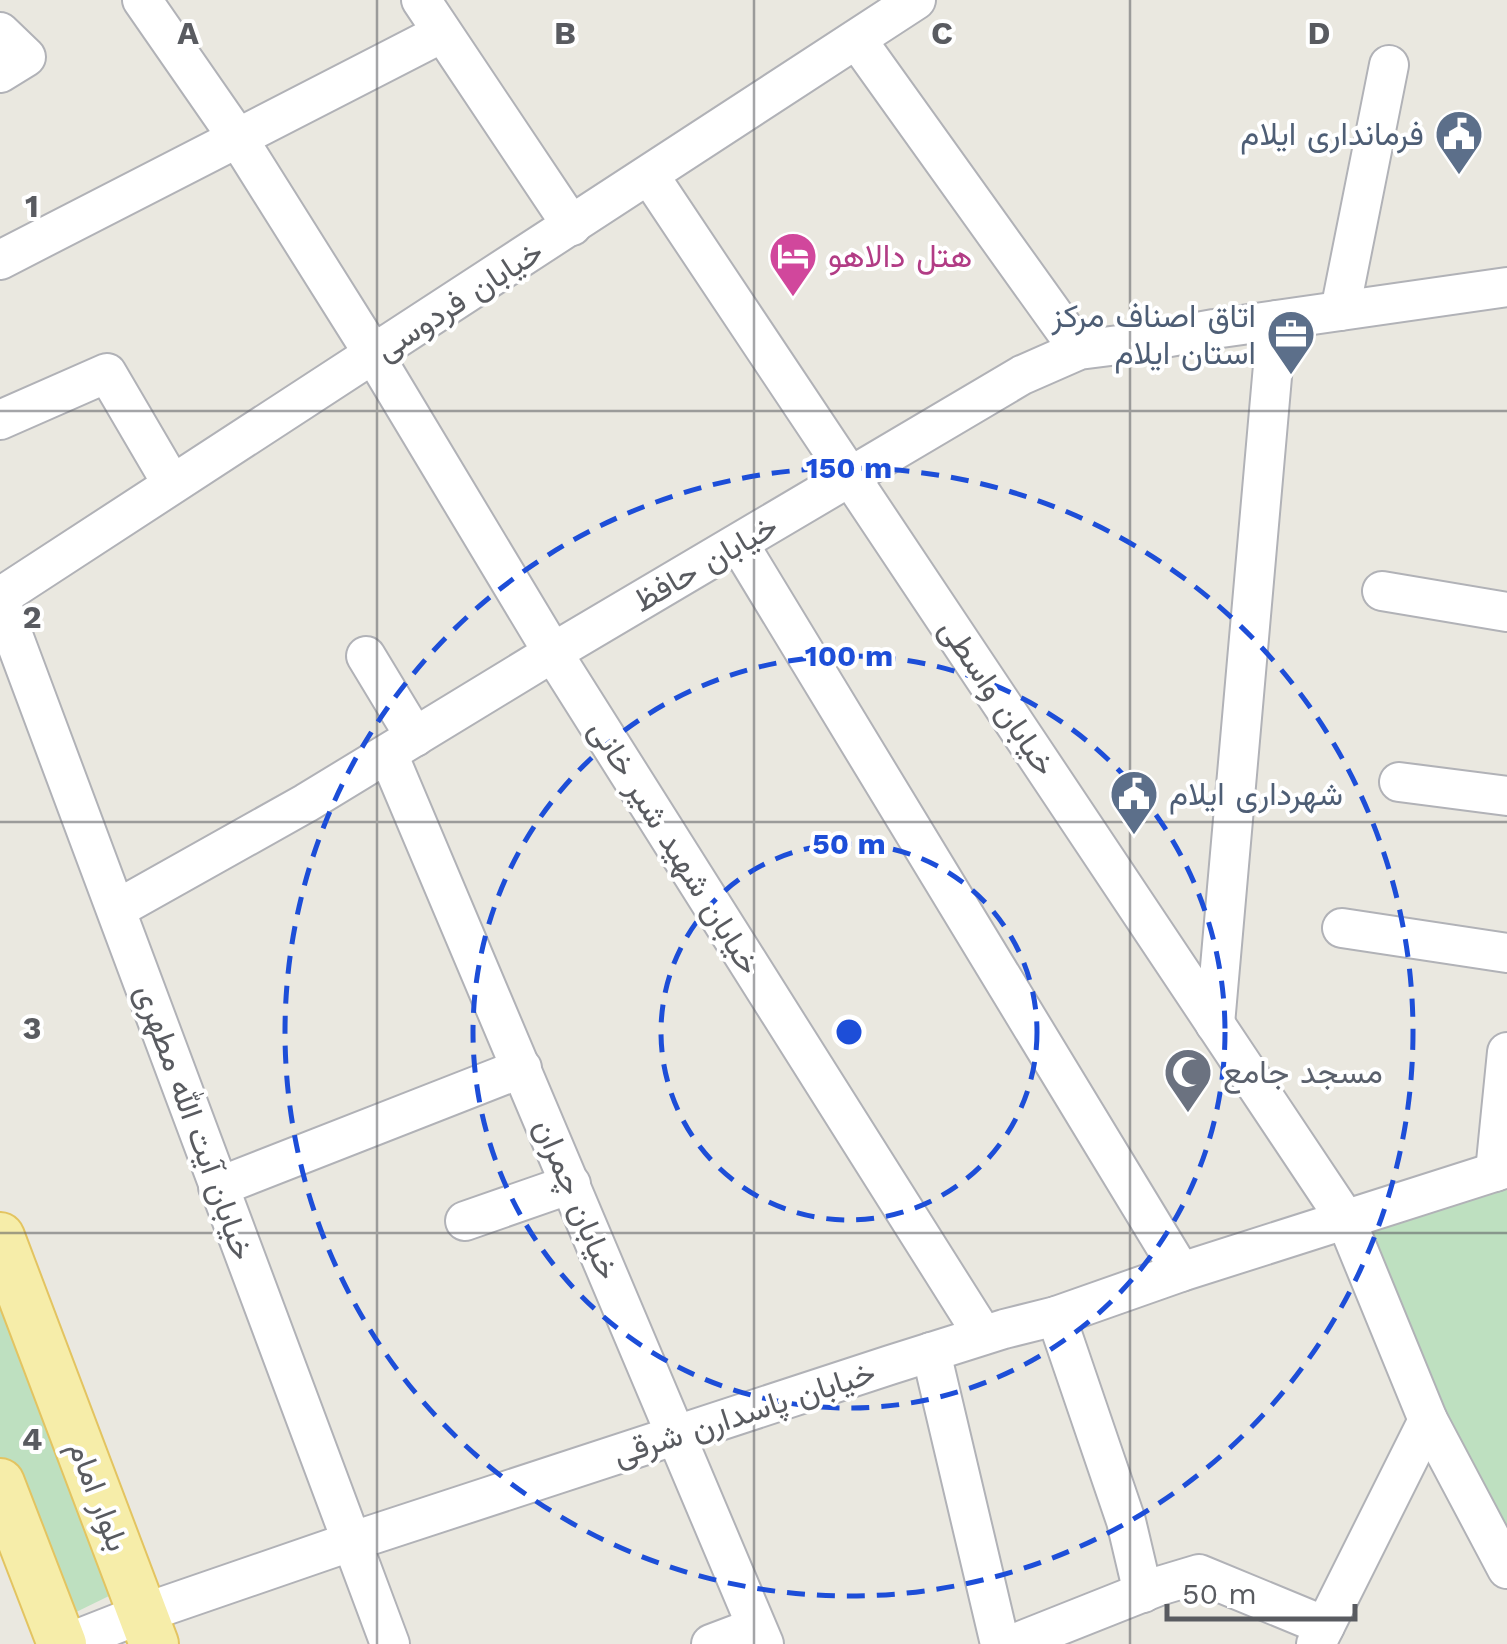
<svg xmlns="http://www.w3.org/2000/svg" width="1507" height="1644" font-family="'Work Sans',Vazirmatn,sans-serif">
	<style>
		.park { fill: #bee0c0 }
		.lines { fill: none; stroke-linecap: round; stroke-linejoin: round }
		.minor-casing { stroke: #b1b2b7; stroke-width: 42 }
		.major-casing { stroke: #e3c461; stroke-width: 52 }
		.minor { stroke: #fff; stroke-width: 38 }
		.major { stroke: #f6eda9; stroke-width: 48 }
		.grid { fill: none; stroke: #595b60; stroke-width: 2.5; stroke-opacity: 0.55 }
		.ring { fill: none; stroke: #1d4ed8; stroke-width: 5; stroke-dasharray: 18 12 }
		.labels { text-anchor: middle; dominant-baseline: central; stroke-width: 8; stroke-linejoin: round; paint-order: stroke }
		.service-label { font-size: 32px; fill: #4e5e75; stroke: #fff; text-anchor: end }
		.hotel-label { font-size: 32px; fill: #b23c85; stroke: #fff; text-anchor: start }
		.street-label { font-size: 32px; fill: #595b60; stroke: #fff }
		.worship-label { font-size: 32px; fill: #5b616d; stroke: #fff; text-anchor: start }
		.grid-label { font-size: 32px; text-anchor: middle; font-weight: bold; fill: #595b60; stroke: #fff; stroke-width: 8; stroke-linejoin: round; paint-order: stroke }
		.centre { fill: #1d4ed8; stroke: #fff; stroke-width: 5 }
		.ring-label { font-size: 30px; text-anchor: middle; font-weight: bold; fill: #1d4ed8; stroke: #fff; stroke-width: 8; stroke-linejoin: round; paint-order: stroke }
	</style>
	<rect width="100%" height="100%" fill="#eae8e0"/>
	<g class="park">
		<polygon points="1507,1180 1507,1556 1353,1223"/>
		<polygon points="0,1289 111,1595 66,1617 59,1614 0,1457"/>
	</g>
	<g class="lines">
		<g class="minor-casing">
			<g id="minor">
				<polyline points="142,0 237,137 374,355 553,653 983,1335"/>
				<polyline points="421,0 572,226"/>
				<polyline points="0,32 26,57 0,73"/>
				<polyline points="857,40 1079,350"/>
				<polyline points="649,175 1346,1220 1428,1420 1507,1569"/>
				<polyline points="0,260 442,33"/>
				<polyline points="1340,311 1389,65"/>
				<polyline points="0,420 107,373 172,484"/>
				<polyline points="739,544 1181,1272"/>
				<polyline points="1382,591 1507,612"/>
				<polyline points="0,597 916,0"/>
				<polyline points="0,600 390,1644"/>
				<polyline points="366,656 415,737"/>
				<polyline points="388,754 764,1644"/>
				<polyline points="1399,782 1507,796"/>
				<polyline points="117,909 306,803 567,644 1022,375 1079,350 1142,342 1214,329 1507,287"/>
				<polyline points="1342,928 1507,953"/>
				<polyline points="1215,1024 1277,320"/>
				<polyline points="1495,1172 1507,1052"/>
				<polyline points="218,1187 522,1068"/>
				<polyline points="465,1221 571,1184"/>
				<polyline points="1056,1316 1126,1521 1143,1593"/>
				<polyline points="931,1352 1000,1644"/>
				<polyline points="65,1644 144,1613 350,1542 890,1365 1004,1329 1056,1316 1181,1272 1507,1168"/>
				<polyline points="711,1644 756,1627"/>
				<polyline points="1013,1644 1159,1586 1199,1574 1325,1626"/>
				<polyline points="1316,1644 1428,1420"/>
			</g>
		</g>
		<g class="major-casing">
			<g id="major">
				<polyline points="0,1237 154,1644"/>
				<polyline points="0,1483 62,1644"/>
			</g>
		</g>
		<use href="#minor" class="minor"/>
		<use href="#major" class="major"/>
	</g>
	<path class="grid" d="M377,0V1644M754,0V1644M1130,0V1644M0,411H1507M0,822H1507M0,1233H1507"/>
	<g class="ring">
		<circle cx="849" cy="1032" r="188"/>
		<circle cx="849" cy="1032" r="376"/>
		<circle cx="849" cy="1032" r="564"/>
	</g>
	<defs>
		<g id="civic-pin" transform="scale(2.5)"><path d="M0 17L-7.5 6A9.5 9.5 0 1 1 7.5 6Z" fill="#5c6f8a" stroke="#fff"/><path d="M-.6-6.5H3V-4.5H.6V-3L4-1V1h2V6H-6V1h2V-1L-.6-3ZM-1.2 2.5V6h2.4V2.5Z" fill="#fff"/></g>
		<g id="hotel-pin" transform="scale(2.5)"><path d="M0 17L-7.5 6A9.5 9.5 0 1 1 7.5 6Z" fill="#d1479c" stroke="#fff"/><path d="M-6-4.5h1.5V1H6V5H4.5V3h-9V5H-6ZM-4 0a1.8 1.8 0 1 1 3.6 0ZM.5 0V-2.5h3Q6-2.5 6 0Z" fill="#fff"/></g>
		<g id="office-pin" transform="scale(2.5)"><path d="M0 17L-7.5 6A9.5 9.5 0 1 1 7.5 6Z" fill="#5c6f8a" stroke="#fff"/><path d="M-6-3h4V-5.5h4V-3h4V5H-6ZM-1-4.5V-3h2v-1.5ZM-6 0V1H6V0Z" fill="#fff"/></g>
		<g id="mosque-pin" transform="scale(2.5)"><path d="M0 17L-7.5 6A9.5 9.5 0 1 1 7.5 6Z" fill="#6b7280" stroke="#fff"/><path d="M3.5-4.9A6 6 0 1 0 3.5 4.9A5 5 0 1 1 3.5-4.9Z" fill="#fff"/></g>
	</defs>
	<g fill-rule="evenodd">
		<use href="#civic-pin" x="1459" y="134"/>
		<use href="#hotel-pin" x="793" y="256"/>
		<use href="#office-pin" x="1291" y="334"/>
		<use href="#civic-pin" x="1134" y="794"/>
		<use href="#mosque-pin" x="1188" y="1072"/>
	</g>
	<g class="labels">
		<g class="service-label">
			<text x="1424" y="134">فرمانداری ایلام</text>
			<text x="1256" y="316">اتاق اصناف مرکز<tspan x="1256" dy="37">استان ایلام</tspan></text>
			<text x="1169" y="794" text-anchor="start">شهرداری ایلام</text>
		</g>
		<g class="hotel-label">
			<text x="828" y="256">هتل دالاهو</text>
		</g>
		<g class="street-label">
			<text transform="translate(459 300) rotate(-33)">خیابان فردوسی</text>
			<text transform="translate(705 563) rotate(-30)">خیابان حافظ</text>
			<text transform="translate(998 697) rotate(56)">خیابان واسطی</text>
			<text transform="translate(675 847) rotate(58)">خیابان شهید شیر خانی</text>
			<text transform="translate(195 1122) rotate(70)">خیابان آیت الله مطهری</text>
			<text transform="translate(577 1199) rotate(67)">خیابان چمران</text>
			<text transform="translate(744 1413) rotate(-18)">خیابان پاسدارن شرقی</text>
			<text transform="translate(99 1496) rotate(69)">بلوار امام</text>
		</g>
		<g class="worship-label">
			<text x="1223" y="1072">مسجد جامع</text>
		</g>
	</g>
	<g class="grid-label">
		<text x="188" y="44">A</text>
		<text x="565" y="44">B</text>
		<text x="942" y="44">C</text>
		<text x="1319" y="44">D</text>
		<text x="32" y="217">1</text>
		<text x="32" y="628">2</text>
		<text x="32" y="1039">3</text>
		<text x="32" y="1450">4</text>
	</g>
	<circle cx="849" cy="1032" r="15" class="centre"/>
	<g class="ring-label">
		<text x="849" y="478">150 m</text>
		<text x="849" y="666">100 m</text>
		<text x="849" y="854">50 m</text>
	</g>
	<path d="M1167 1604v15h188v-15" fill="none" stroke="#595b60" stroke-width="5"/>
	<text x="1182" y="1604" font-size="30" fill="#595b60" stroke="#ffffff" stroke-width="8" paint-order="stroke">50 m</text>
</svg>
